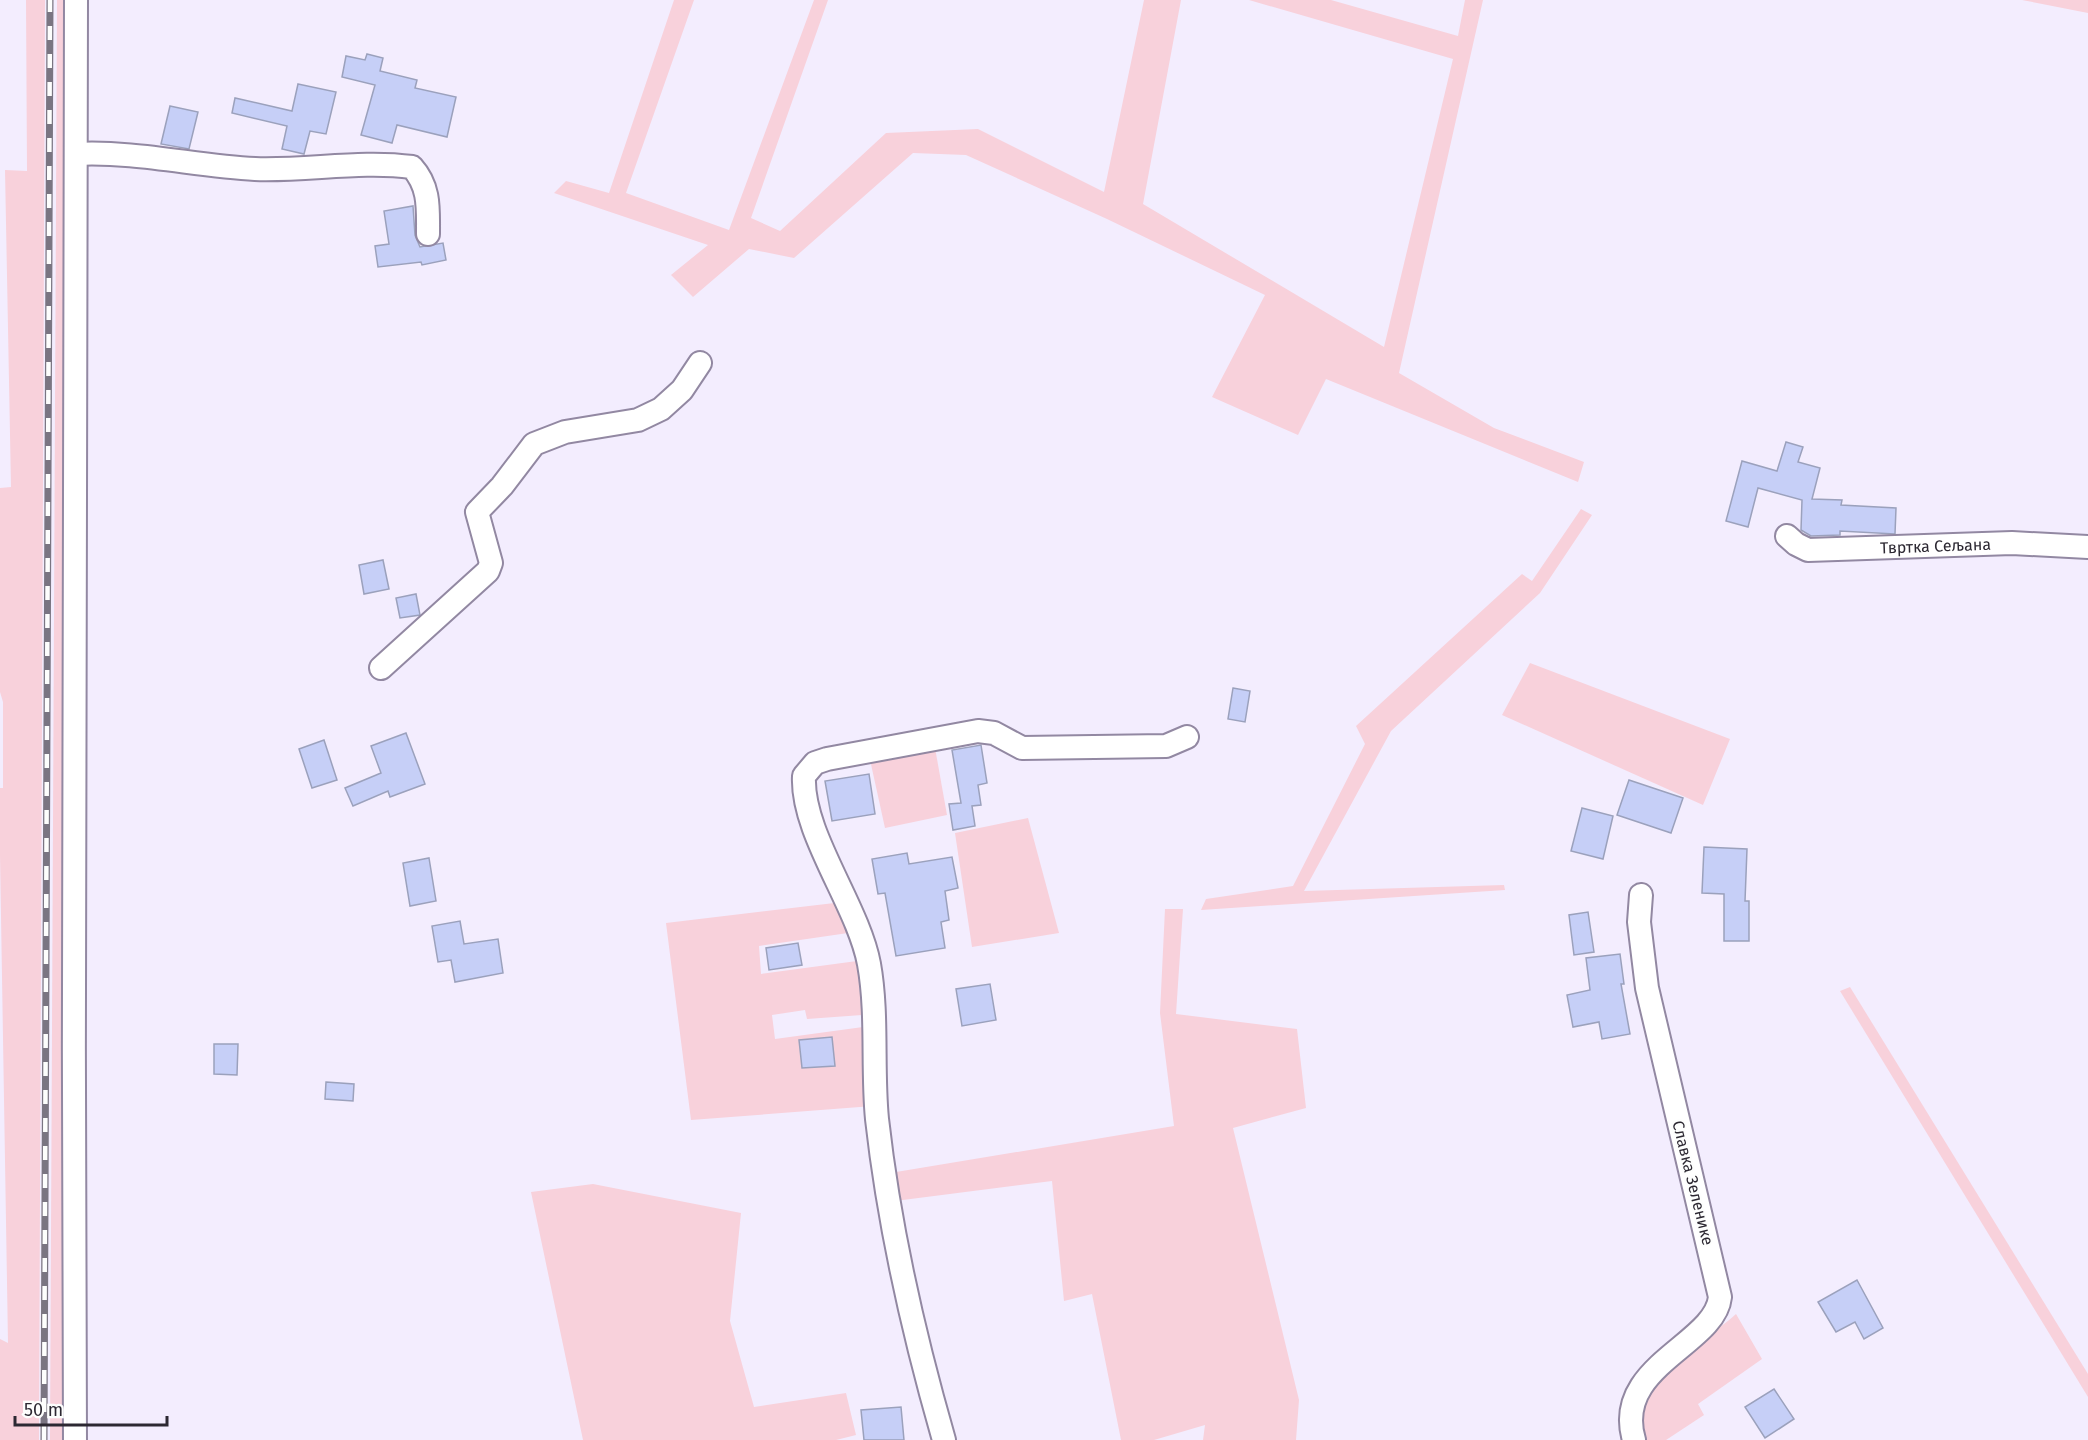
<svg xmlns="http://www.w3.org/2000/svg" width="2088" height="1440" font-family="'Fira Sans',sans-serif">
	<style>
		.green { fill: #f8d1db }
		.building { fill: #c6cff7; stroke: #9ba1bc; stroke-width: 1.5 }
		.lines { fill: none; stroke-linecap: round; stroke-linejoin: round }
		.minor-casing { stroke: #9288a2; stroke-width: 26 }
		.minor { stroke: #fff; stroke-width: 22 }
		.rail-casing { stroke: #7a7582; stroke-width: 7 }
		.rail { stroke: #fdfefd; stroke-width: 4.5; stroke-dasharray: 14; stroke-linecap: butt }
		.labels { text-anchor: middle; dominant-baseline: central; stroke-width: 4.5; stroke-linejoin: round; paint-order: stroke }
		.street-label { font-size: 16px; fill: #2c2832; stroke: #fdfefd }
	</style>
	<rect width="100%" height="100%" fill="#f3edfe"/>
	<g class="green">
		<polygon points="26,0 45,0 39,1440 0,1440 0,1339 8,1343 0,855 0,788 3,788 3,702 0,692 0,488 11,487 5,170 27,171"/>
		<polygon points="57,0 71,0 68,1440 50,1440"/>
		<polygon points="674,0 694,0 626,193 729,230 814,0 828,0 751,218 780,231 886,133 978,129 1104,192 1144,0 1181,0 1143,204 1384,347 1453,59 1249,0 1331,0 1458,36 1465,0 1483,0 1399,373 1494,428 1584,462 1578,482 1326,379 1298,435 1212,397 1265,295 1107,219 966,155 913,153 794,258 749,249 693,297 671,275 708,245 554,193 566,181 609,193"/>
		<polygon points="2022,0 2088,0 2088,13"/>
		<polygon points="1581,509 1592,515 1540,593 1391,731 1304,891 1504,885 1505,890 1201,910 1206,899 1293,886 1365,744 1356,726 1522,574 1532,581"/>
		<polygon points="1530,663 1730,739 1703,805 1502,715"/>
		<polygon points="932,731 947,815 885,828 867,746"/>
		<polygon points="1028,818 1059,933 972,947 955,833"/>
		<polygon points="843,902 855,932 759,946 761,974 857,961 862,1015 807,1019 805,1010 772,1015 775,1039 863,1027 873,1106 691,1120 666,923"/>
		<polygon points="1165,909 1183,909 1176,1014 1297,1029 1306,1108 1233,1128 1299,1400 1296,1440 1203,1440 1205,1425 1154,1440 1121,1440 1092,1294 1064,1301 1052,1181 895,1201 890,1173 1174,1126 1160,1013"/>
		<polygon points="1850,987 2088,1374 2088,1397 1840,991"/>
		<polygon points="593,1184 741,1213 730,1321 754,1407 846,1393 856,1435 836,1440 583,1440 531,1192"/>
		<path d="M1736,1314L1762,1359L1698,1404L1704,1415L1666,1440H1647C1622,1382 1702,1345 1736,1314Z"/>
	</g>
	<g class="building">
		<polygon points="367,54 383,58 380,71 417,80 415,88 456,97 447,137 397,125 392,143 361,135 375,85 342,77 346,56 365,60"/>
		<polygon points="298,84 336,92 326,134 310,131 304,154 282,149 287,126 232,113 235,98 292,111"/>
		<polygon points="170,106 198,112 189,149 161,144"/>
		<polygon points="413,206 415,235 420,247 443,243 446,260 422,265 421,262 378,267 375,246 389,244 384,211"/>
		<polygon points="1786,442 1803,447 1798,462 1820,468 1812,499 1842,500 1841,505 1896,508 1895,534 1840,531 1840,535 1811,536 1801,530 1802,500 1758,488 1748,527 1726,521 1742,461 1777,471"/>
		<polygon points="383,560 389,589 364,594 359,565"/>
		<polygon points="416,594 420,615 400,618 396,598"/>
		<polygon points="1233,688 1250,691 1245,722 1228,719"/>
		<polygon points="406,733 425,784 390,797 388,791 353,806 345,788 381,773 371,746"/>
		<polygon points="324,740 337,780 312,788 299,749"/>
		<polygon points="981,745 987,783 978,785 981,805 972,806 975,826 953,830 949,804 961,803 952,750"/>
		<polygon points="869,774 875,814 832,821 825,781"/>
		<polygon points="1629,780 1683,798 1671,833 1617,815"/>
		<polygon points="1582,808 1613,816 1603,859 1571,851"/>
		<polygon points="1704,847 1747,849 1745,901 1749,901 1749,941 1724,941 1724,894 1702,893"/>
		<polygon points="907,853 909,864 952,857 958,888 945,891 949,920 941,922 945,948 896,956 885,893 878,894 872,859"/>
		<polygon points="429,858 436,901 410,906 403,863"/>
		<polygon points="1588,912 1594,952 1574,955 1569,915"/>
		<polygon points="460,921 464,944 498,939 503,973 455,982 451,960 438,962 432,926"/>
		<polygon points="798,943 802,965 769,970 766,948"/>
		<polygon points="1620,954 1624,984 1621,984 1630,1034 1602,1039 1599,1022 1573,1027 1567,995 1590,990 1586,958"/>
		<polygon points="990,984 996,1020 962,1026 956,989"/>
		<polygon points="832,1037 835,1066 802,1068 799,1040"/>
		<polygon points="214,1044 238,1044 237,1075 214,1074"/>
		<polygon points="326,1082 354,1084 353,1101 325,1099"/>
		<polygon points="1857,1280 1883,1328 1864,1339 1855,1322 1836,1332 1818,1302"/>
		<polygon points="1774,1389 1794,1419 1765,1438 1745,1407"/>
		<polygon points="901,1407 904,1440 864,1440 861,1410"/>
	</g>
	<g class="lines">
		<g class="minor-casing">
			<g id="minor">
				<path d="M76,154C136,151 196,166 255,169C307,171 361,160 412,167C430,187 428,208 428,234"/>
				<path id="s1" d="M1787,536L1796,544L1808,550L2012,543L2088,547"/>
				<polyline points="381,668 488,571 491,563 477,512 502,486 534,444 565,432 638,420 661,409 682,390 700,363"/>
				<path d="M75,1440C72,960 76,480 76,0"/>
				<path d="M944,1440C914,1336 889,1226 877,1119C872,1068 878,1014 869,964C858,905 801,833 804,776L815,763L827,759L978,731L994,733L1022,748L1166,746L1187,737"/>
				<path d="M1634,1440C1612,1366 1715,1345 1720,1297L1647,988L1639,922L1641,895"/>
			</g>
		</g>
		<use href="#minor" class="minor"/>
		<g class="rail-casing">
			<polyline id="rail" points="44,1440 50,0"/>
		</g>
		<use href="#rail" class="rail"/>
	</g>
	<g class="labels">
		<g class="street-label">
			<text stroke="none"><textPath href="#s1" startOffset="153">Твртка Сељана</textPath></text>
			<text transform="translate(1693 1183) rotate(76)">Славка Зеленике</text>
		</g>
	</g>
	<path d="M15 1416v9h152v-9" fill="none" stroke="#2c2832" stroke-width="3"/>
	<text x="24" y="1416" font-size="18" fill="#2c2832" stroke="#fdfefd" stroke-width="4.5" paint-order="stroke">50 m</text>
</svg>
